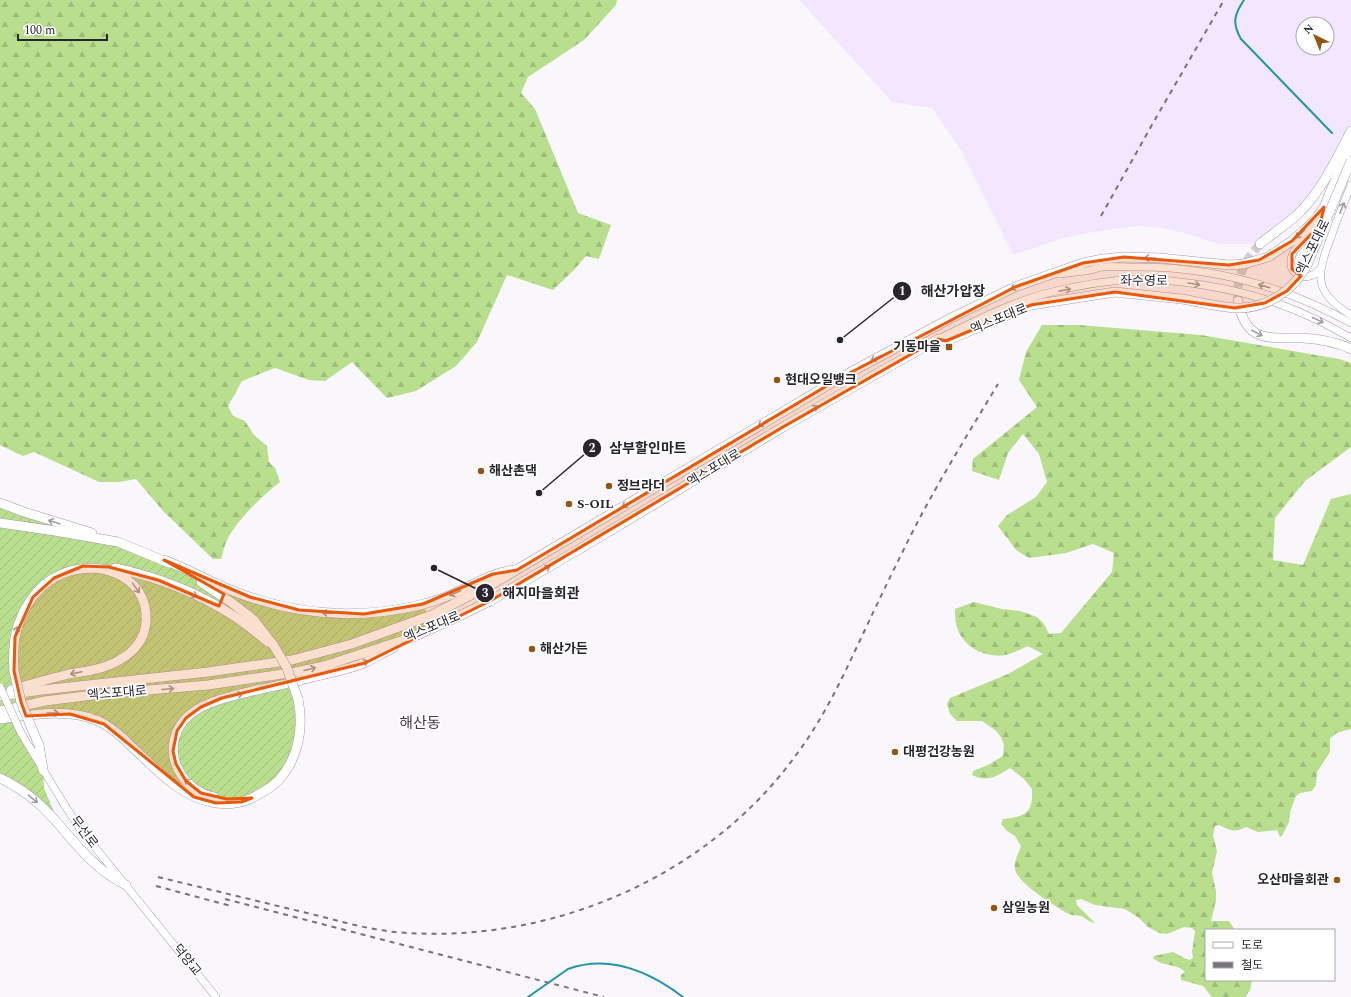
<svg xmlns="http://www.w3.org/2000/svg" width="1351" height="997" font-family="Spectral,'Noto Sans KR',serif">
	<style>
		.built { fill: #f2e7ff; fill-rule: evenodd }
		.forest { fill: url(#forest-firs) }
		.garden { fill: url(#garden-furrows) }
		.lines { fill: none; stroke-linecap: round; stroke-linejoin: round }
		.stream { stroke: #2395a6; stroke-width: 2 }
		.highway-tunnel { stroke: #cfcdd3; stroke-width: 9; stroke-dasharray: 9 4.5; stroke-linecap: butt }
		.secondary-casing { stroke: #a59bb0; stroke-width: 8 }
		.highway-casing { stroke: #a59bb0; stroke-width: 10 }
		.secondary { stroke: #fff; stroke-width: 7 }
		.highway { stroke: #fff; stroke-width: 9 }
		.rail { stroke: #76727a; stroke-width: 2; stroke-dasharray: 5 5; stroke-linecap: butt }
		.secondary-bridge-casing { stroke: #a59bb0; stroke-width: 8; stroke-linecap: butt }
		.highway-bridge-casing { stroke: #a59bb0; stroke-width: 10; stroke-linecap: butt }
		.secondary-bridge { stroke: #fff; stroke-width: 7 }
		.highway-bridge { stroke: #fff; stroke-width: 9 }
		.oneway { stroke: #9f9da1 }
		.marked { fill: #e8590c; fill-opacity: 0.2; stroke: #e8590c; stroke-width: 3; stroke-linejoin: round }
		.poi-dot { fill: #915615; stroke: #fff; stroke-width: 1.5 }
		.labels { text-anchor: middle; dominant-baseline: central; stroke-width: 3.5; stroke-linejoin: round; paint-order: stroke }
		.street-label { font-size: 13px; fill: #29252e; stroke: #fff }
		.poi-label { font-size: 13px; font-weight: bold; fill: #29252e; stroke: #fff; text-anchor: start }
		.quarter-label { font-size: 15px; fill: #443b4d; stroke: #fff }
		.leader { fill: none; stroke: #29252e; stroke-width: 1.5 }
		.callout-dot { fill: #29252e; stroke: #fff; stroke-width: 1.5 }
		.mark-label { font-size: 12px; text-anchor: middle; font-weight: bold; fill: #fff }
		.callout-label { font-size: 14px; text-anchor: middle; font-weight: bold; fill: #29252e; stroke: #fff; stroke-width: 3.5; stroke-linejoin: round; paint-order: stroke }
	</style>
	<defs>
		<pattern id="forest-firs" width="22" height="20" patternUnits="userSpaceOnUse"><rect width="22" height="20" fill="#b8de8e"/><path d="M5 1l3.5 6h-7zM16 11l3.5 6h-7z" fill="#9ebe7b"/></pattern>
		<pattern id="garden-furrows" width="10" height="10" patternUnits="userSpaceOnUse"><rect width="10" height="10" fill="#b8de8e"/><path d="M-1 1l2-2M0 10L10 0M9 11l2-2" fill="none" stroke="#9ebe7b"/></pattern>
	</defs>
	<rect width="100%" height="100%" fill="#f9f7fc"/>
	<path class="built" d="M799,0H1351V123L1338,156L1322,186L1263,242L1253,244H1219L1185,233L1160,228L1137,226L1087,233L1063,238L1013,255L962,152L932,108L892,102ZM1303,24H1327V48H1303Z"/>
	<g class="forest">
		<path d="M0,0H617L616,5L584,40L528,77L521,93L535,109L578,213L611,225L599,259L586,256L574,270L553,290L507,275L477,342L456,366L416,391L387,398L352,362L325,381L309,380L275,368L242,381L228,406L233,416L245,421L254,435L267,446L269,462L275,468L280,482C263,495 236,521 227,540C224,546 223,553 221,559H213L164,512L136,479L119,482H99L34,452L23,456L0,445Z"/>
		<path d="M1042,325H1079L1201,335L1339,359L1351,363V447L1305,481L1275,518L1273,560L1303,565L1331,499L1351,494V729C1343,731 1335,732 1330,739V752L1317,772L1316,785L1312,791L1300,793L1296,796L1290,812L1289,822L1282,836L1280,837L1277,830L1258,832L1246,827C1234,833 1231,831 1219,825L1215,826L1213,835L1217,851L1212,873L1216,891V900L1211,921H1229L1235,930H1206V980H1252L1250,990L1245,997H1212L1203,986L1181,980V975L1185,972C1177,963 1162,967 1153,958L1154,956L1173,952L1184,958L1190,960L1193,958L1192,952L1195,931L1192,928L1184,927L1167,934L1159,933L1148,927L1139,918L1125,909L1095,905L1081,899L1076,900L1077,905L1095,923C1089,922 1085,918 1081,916C1076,915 1073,916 1069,914C1056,907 1017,883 1015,869C1013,862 1019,853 1021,846L1015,836L1007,831L1001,824L1003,819C1026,816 1033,814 1032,789L1024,779L1010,768C997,776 987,783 972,775L973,771L988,765L1003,756L1004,745L1001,737L995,730L982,721H957L950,714L947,704L950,698L1008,674L1043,654L1028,646C1021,649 1012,654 1005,655C986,658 965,648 958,630C955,623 955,616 955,609L974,602L1002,609L1020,611L1037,617L1044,624L1049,634L1061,633L1112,572L1114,553L1093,544L1066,553L1029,558L1016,550L998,526L1007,515L1036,497L1047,482L1039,454L1023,434L1008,453L999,480L972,471L973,459L1037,407L1019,380L1026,352Z"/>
	</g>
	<polygon class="garden" points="0,503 99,535 216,584 317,613 423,604 433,628 365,663 293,682 300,727 281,778 238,803 194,797 122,738 83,716 14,718 43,770 44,788 54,812 53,814 0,778"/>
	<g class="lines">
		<g class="stream">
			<path d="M1244,0C1234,15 1232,23 1241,39L1332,133"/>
			<path d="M528,997L568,969C610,954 650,972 683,997"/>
		</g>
		<path class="highway-tunnel" d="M1238,301C1236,276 1244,262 1260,244"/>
		<g class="secondary-casing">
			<g id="secondary">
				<path d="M1351,185C1344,202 1337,220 1331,237C1317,274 1312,292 1351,315"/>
				<path d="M1320,269C1310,282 1289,278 1291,260C1292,244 1317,235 1323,219"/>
				<path d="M1060,274C1068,273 1076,272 1084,271C1090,271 1096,268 1102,267C1112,266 1122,267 1132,267C1209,266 1284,286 1351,323"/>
				<path d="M938,339C972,323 1007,304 1044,294C1074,286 1108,280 1140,279C1161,279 1182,282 1203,285C1259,294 1301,309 1351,338"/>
				<polyline points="21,733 64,804 81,830 216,997"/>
			</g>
		</g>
		<g class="highway-casing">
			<g id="highway">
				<path d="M1260,244C1273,233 1288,224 1301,211C1323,188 1336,160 1351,131"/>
				<path d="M1238,301C1246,344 1269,337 1303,338C1320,339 1336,342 1351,349"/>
				<polyline points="0,503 24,512 92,533"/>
				<polyline points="0,523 55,531 118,542 169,563"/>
				<path d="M164,560C188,569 210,582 233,591C293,615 357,620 420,605C432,602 444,598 455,593C475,584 491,573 514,570"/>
				<path d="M115,568C157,577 198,593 234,616C246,624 257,633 268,642"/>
				<polyline points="201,582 232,603 254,620 274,646"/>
				<path d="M11,690C30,684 49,679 69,674C87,671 106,669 121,659C135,651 144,639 146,623C150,572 91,556 54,578C38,587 25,605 19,623C13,638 13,654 14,671"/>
				<polyline points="0,696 42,690 208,672 292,660 352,644 432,615 496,582 840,378 951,318 1015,287 1083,263 1103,259 1124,257 1160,258 1229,265 1244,264 1268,257 1292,241 1308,227 1317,217 1324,207 1349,148 1351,140"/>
				<polyline points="0,711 45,701 101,694 208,685 296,672 324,666 413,637 447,622 490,601 583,547 783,427 938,339 946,341 1031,305 1115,292 1182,299"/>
				<path d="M0,719C32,715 65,708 96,720C109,725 120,735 130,745C154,767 178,795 211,802C224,805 237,804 250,799C259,794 270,789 278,781C298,759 304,729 298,699"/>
				<polyline points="32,729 39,745 43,770"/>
				<path d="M0,778C21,788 39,802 54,819C76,844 95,870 126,885"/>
				<path d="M214,797C199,794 186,784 179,771C174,762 172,751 174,741C181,704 227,697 257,690C276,686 295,682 313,677C329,673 351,669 366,662C375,658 384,652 393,648"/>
			</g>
		</g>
		<use href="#secondary" class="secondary"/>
		<use href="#highway" class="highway"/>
		<g class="rail">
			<polyline points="1101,216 1153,123 1224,0"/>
			<path d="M158,877C208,889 257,901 307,913C336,920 365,929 395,932C548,946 709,878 799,751C821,721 838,687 854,653C870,619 886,585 903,551C931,493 965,439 998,384"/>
			<polyline points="156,886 231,906"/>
			<polyline points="225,899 604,997"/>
		</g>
		<g class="secondary-bridge-casing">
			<polyline id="secondary-bridge" points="0,687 21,733"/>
		</g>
		<g class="highway-bridge-casing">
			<g id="highway-bridge">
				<path d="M1182,299C1201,302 1221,308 1240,308C1269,307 1294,290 1307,265L1351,161"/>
				<polyline points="274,646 287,668 298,699"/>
				<polyline points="14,671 21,702 32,729"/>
			</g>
		</g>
		<use href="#secondary-bridge" class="secondary-bridge"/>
		<use href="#highway-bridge" class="highway-bridge"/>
	</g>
	<defs><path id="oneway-shaft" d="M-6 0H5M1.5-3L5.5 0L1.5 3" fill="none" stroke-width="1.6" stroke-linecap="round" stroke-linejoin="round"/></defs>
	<g class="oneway">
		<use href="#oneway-shaft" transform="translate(1342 208) rotate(-68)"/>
		<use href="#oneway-shaft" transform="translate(1300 234) rotate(139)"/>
		<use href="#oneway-shaft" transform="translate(1150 258) rotate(-179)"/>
		<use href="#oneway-shaft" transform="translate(1194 284) rotate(9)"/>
		<use href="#oneway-shaft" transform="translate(1264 286) rotate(-164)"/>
		<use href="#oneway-shaft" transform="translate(1016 287) rotate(159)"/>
		<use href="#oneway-shaft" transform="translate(1065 290) rotate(-11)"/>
		<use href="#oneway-shaft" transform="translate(1318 320) rotate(25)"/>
		<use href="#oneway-shaft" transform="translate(1257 333) rotate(28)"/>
		<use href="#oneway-shaft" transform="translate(876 358) rotate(153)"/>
		<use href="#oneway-shaft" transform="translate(813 409) rotate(-30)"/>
		<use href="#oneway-shaft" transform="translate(763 423) rotate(149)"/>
		<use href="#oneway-shaft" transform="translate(627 504) rotate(149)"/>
		<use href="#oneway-shaft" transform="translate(54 522) rotate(-163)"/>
		<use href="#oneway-shaft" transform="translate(545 569) rotate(-30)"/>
		<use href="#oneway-shaft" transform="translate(136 588) rotate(55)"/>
		<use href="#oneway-shaft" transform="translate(455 593) rotate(157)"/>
		<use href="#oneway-shaft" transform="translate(192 594) rotate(25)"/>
		<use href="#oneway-shaft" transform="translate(328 613) rotate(-178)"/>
		<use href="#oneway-shaft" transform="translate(16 632) rotate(-76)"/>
		<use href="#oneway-shaft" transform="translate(363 663) rotate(-20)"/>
		<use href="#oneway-shaft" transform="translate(310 669) rotate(-14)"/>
		<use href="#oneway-shaft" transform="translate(76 673) rotate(168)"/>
		<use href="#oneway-shaft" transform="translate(168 689) rotate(-5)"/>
		<use href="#oneway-shaft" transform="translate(237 695) rotate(-14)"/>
		<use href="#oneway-shaft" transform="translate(53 713)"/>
		<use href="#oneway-shaft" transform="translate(189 783) rotate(-136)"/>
		<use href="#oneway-shaft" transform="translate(33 799) rotate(40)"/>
	</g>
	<path class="marked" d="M1324,207L1320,225L1292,254V269L1301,276L1287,291L1265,303L1235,308L1115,292L1031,305L946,341L938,339L783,427L490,601L365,663L222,698L201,707L186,718L177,731L173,751L176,764L186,781L201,793L227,799L252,798L241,802L216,803L194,797L104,724L70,714L26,716L21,702L14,671L15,637L33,597L54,578L83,566L109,567L158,580L219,606L224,594L164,560L250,597L299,610L364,614L423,604L493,574L517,570L840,378L1015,287L1083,263L1124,257L1229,265L1259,260L1292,241Z"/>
	<g class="poi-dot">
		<rect x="945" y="343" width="8" height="8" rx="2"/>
		<circle cx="777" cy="380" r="4"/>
		<circle cx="481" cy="471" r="4"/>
		<circle cx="609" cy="486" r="4"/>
		<circle cx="569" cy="504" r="4"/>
		<circle cx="532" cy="649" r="4"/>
		<circle cx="895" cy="752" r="4"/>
		<circle cx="1337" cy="880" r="4"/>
		<circle cx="994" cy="908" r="4"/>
	</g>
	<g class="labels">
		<g class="street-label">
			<text transform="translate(1313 247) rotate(-64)">엑스포대로</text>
			<text x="1144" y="281">좌수영로</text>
			<text transform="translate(999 319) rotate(-22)">엑스포대로</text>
			<text transform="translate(714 468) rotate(-31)">엑스포대로</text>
			<text transform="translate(432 627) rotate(-23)">엑스포대로</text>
			<text transform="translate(117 693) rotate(-5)">엑스포대로</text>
			<text transform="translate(84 832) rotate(53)">무선로</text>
			<text transform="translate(187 960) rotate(51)">덕양교</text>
		</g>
		<g class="poi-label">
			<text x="941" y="347" text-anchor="end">기동마을</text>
			<text x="785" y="380">현대오일뱅크</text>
			<text x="489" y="471">해산촌댁</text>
			<text x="617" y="486">정브라더</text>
			<text x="577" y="504">S-OIL</text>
			<text x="540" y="649">해산가든</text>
			<text x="903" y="752">대평건강농원</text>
			<text x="1329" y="880" text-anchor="end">오산마을회관</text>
			<text x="1002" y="908">삼일농원</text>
		</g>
		<g class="quarter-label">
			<text x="420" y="723">해산동</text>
		</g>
	</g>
	<path class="leader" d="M840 340L902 291M539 493L592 448M434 568L485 593"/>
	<g class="callout-dot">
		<circle cx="840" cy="340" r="4"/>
		<circle cx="539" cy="493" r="4"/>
		<circle cx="434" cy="568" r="4"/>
		<circle cx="902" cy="291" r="10"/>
		<circle cx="592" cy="448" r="10"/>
		<circle cx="485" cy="593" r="10"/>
	</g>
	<g class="mark-label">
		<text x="902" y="295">1</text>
		<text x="592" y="452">2</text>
		<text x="485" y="597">3</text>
	</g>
	<g class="callout-label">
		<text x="953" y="296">해산가압장</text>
		<text x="648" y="453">삼부할인마트</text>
		<text x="541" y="598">해지마을회관</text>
	</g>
	<rect x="1205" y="929" width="130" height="52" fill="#ffffff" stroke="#a9a8ab"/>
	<rect x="1213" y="942" width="20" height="6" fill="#ffffff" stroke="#a9a8ab"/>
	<text x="1241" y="949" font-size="12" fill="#29252e">도로</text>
	<rect x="1213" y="962" width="20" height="6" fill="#76727a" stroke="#a9a8ab"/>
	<text x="1241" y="969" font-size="12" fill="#29252e">철도</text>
	<g transform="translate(1315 36) rotate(317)"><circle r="19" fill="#ffffff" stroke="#a9a8ab"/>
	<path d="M0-3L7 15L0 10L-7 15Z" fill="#915615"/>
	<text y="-6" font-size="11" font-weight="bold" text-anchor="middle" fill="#29252e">N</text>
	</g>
	<path d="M18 34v6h89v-6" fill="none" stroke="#29252e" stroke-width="2"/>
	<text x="24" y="34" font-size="12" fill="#29252e" stroke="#ffffff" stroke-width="3" paint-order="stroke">100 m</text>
</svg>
